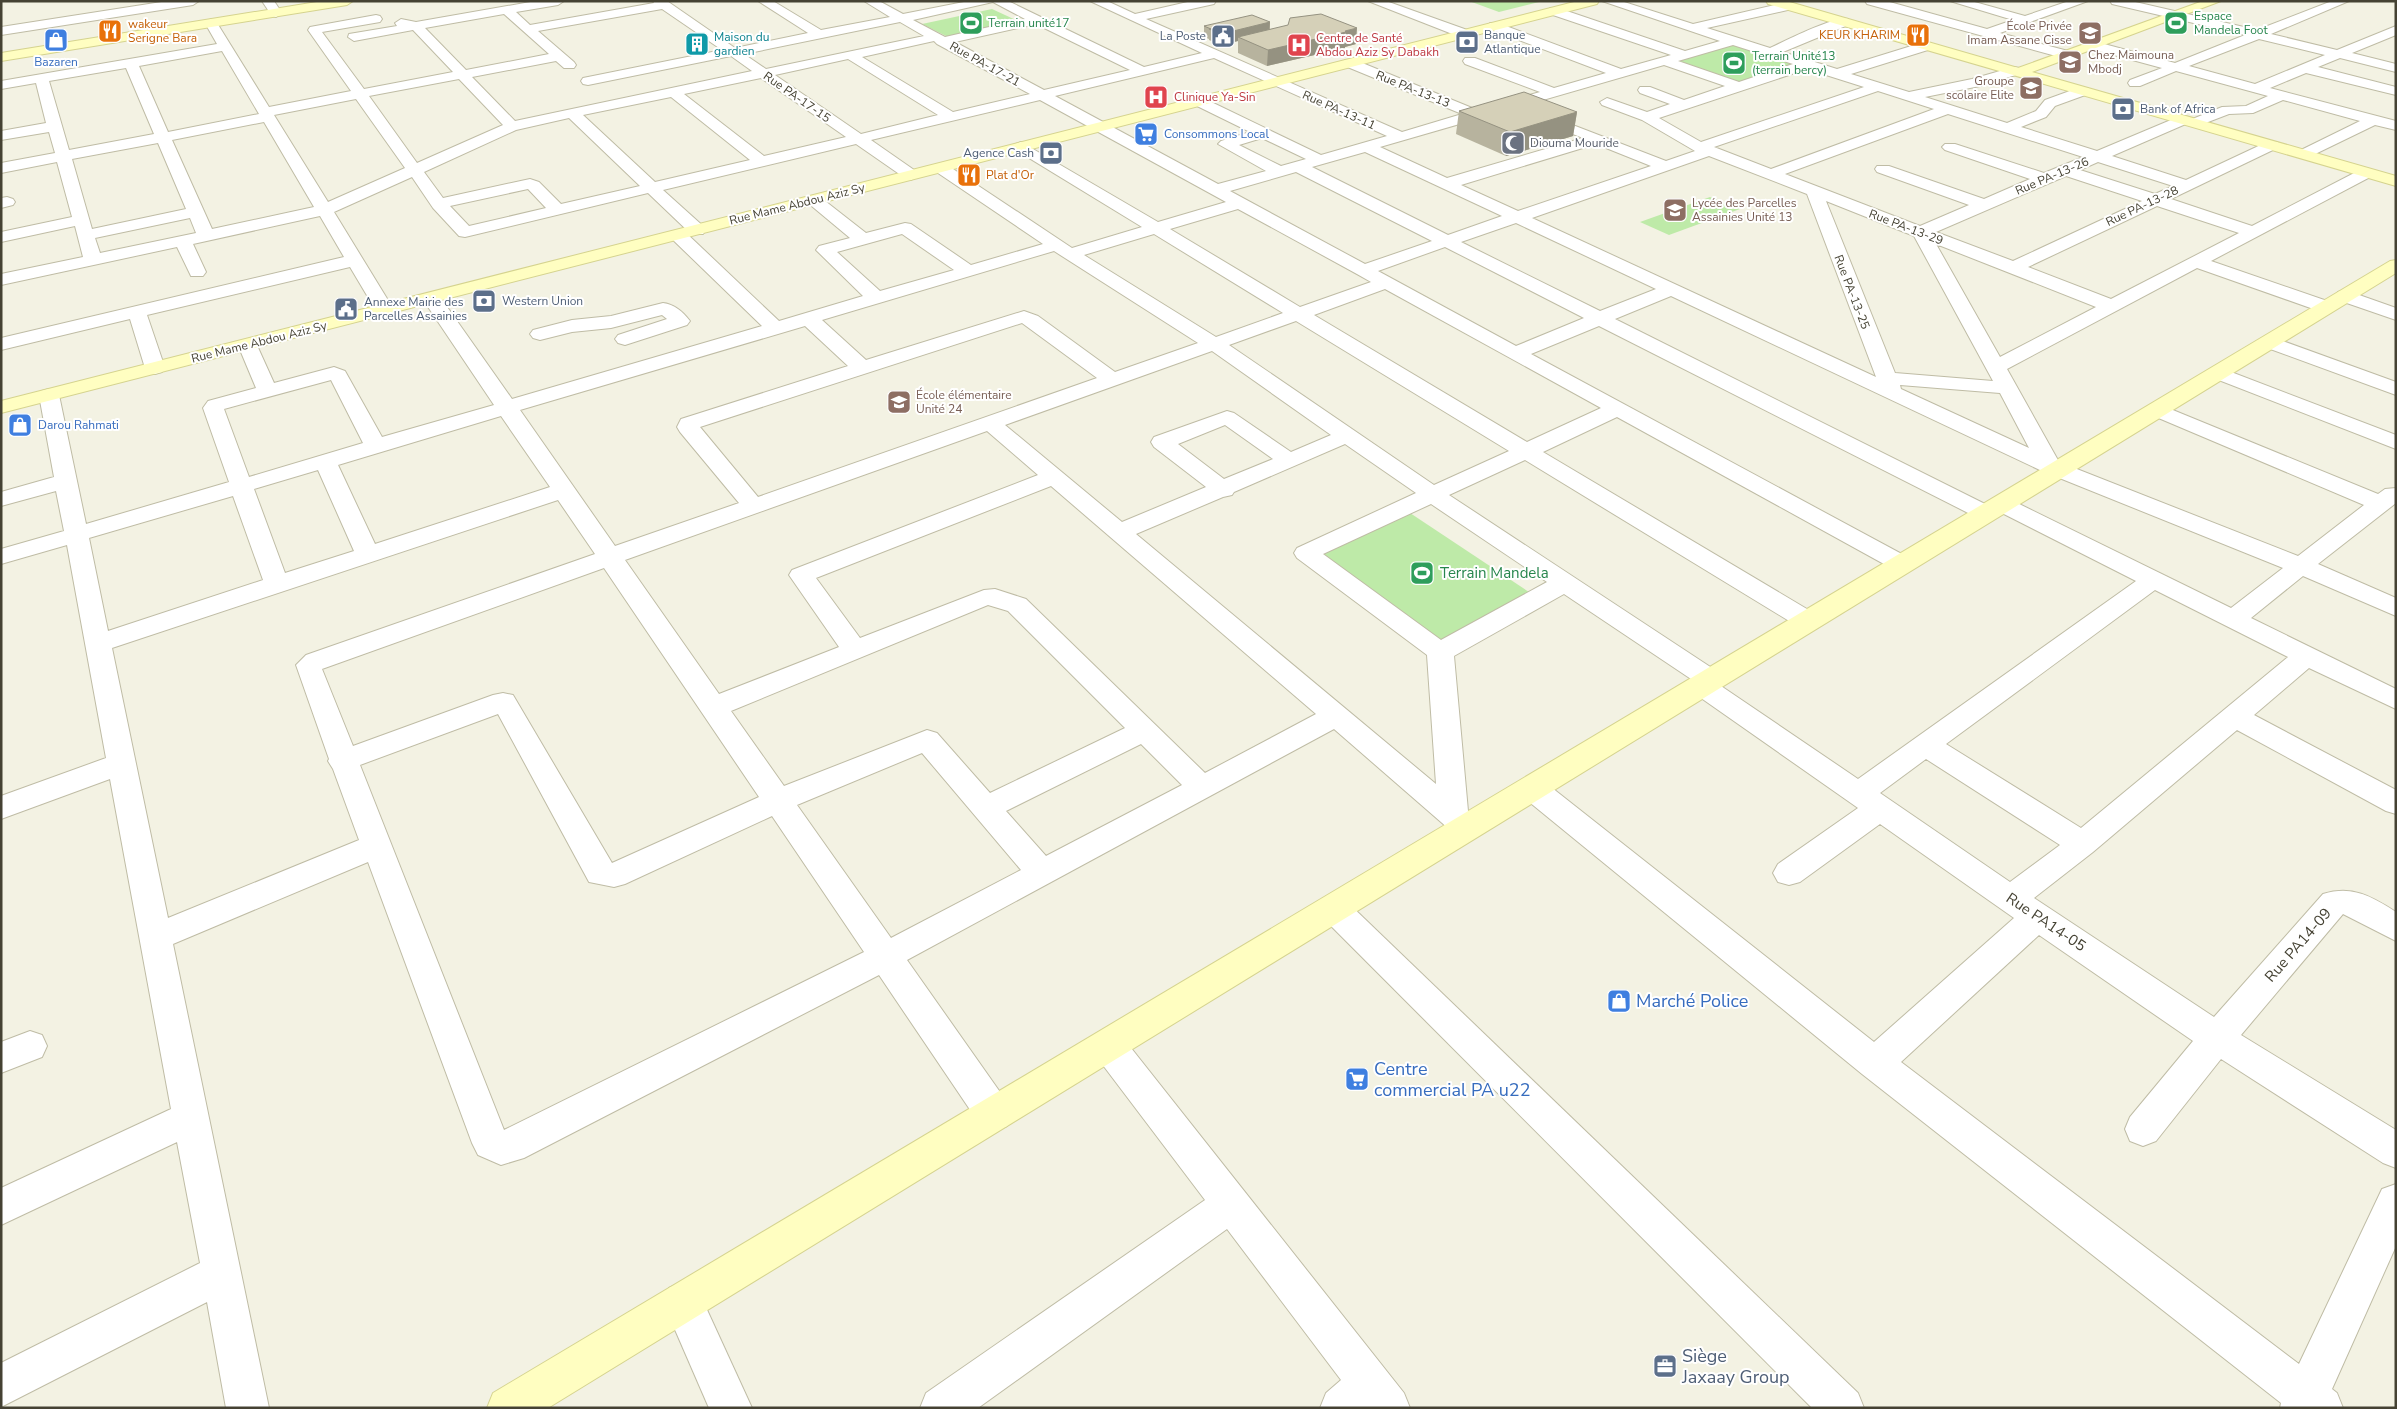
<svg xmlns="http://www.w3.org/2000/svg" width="2397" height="1409" font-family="'Nunito Sans',sans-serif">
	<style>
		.green { fill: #beeaa8 }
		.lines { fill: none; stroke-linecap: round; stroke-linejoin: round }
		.street-casing { stroke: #bfbca5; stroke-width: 2 }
		.secondary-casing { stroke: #d5d38f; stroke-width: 2 }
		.street { fill: #fff; fill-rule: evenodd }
		.secondary { fill: #fffec1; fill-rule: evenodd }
		.wall { fill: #b7b39e }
		.shaded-wall { fill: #959281 }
		.building { fill: #d5d0b8; stroke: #959281 }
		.labels { text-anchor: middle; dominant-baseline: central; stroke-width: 4; stroke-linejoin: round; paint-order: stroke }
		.far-leisure-label { font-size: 12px; fill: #27864d; stroke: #fff; text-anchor: start }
		.far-food-label { font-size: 12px; fill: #c56008; stroke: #fff; text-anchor: start }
		.far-education-label { font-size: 12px; fill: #785e54; stroke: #fff; text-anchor: start }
		.far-service-label { font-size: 12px; fill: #4e5e75; stroke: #fff; text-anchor: start }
		.far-culture-label { font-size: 12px; fill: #0d838f; stroke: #fff; text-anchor: start }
		.far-health-label { font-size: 12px; fill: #be3a42; stroke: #fff; text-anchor: start }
		.far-shop-label { font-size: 12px; fill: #366cbe; stroke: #fff; text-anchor: start }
		.far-street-label { font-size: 12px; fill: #454233; stroke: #fff }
		.far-worship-label { font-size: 12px; fill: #5b616d; stroke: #fff; text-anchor: start }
		.leisure-label { font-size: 15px; fill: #27864d; stroke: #fff; text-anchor: start }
		.street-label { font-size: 15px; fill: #454233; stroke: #fff }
		.near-shop-label { font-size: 18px; fill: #366cbe; stroke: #fff; text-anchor: start }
		.near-service-label { font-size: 18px; fill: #4e5e75; stroke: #fff; text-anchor: start }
	</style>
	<rect width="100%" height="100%" fill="#f3f2e3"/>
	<g class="green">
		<polygon points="1469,1 1543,1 1499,12"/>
		<polygon points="992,9 1020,22 948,37 922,24"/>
		<polygon points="1730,43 1798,65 1738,84 1669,61"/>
		<polygon points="1710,197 1740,209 1669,235 1640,222"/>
		<polygon points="1404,509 1535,596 1441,646 1314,550"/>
	</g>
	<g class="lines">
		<g class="street-casing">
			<g id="street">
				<polygon points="168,1 199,1 193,5 1,35 1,27"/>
				<polygon points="262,1 274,1 282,13 276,17 272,16"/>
				<path d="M536,1H564L558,5L516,12L530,25L654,3L653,1H667L735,48L808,33L758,1H773L821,30L890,17L864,1H879L903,14L969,1H1008L1144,67L1202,53L1090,1H1107L1135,14L1192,1H1216L1214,4L1146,19L1402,132L1462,114L1345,66L1343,63L1345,60H1355L1477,110L1540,92L1465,64L1463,61L1465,58H1475L1554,88L1606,73L1490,29L1488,26L1490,23H1498L1621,69L1671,55L1550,14L1548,11L1550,8H1558L1685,51L1720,41L1602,1H1621L1693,24L1788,2L1794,6L1792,9L1707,28L1770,48C1785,41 1834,16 1848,19L1850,22L1848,25L1783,52L1837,69L1921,43H1931L1933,46L1931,49L1851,74L1909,92L1972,79L2014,67L2019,68L2021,71L2019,74L1980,86L1925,97L2007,123L2036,111L2045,100L2078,88H2088L2090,91L2088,94L2055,106L2046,117L2021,127L2097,151L2178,117L2183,116L2190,120L2222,107L2246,106L2268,96L2176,71L2140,86H2130L2128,83L2130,80L2162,68L2088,48L2086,45L2088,42L2093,41L2175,63L2245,35L2112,4L2110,1H2131L2257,30L2332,1H2349L2271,34L2337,50L2396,26V35L2352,53L2396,64V72L2340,58L2318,67L2396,87V95L2306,73L2270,88L2396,121V130L2375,125L2309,157H2299L2296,154L2299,151L2360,121L2283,100L2253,113L2229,114L2195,127L2188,123L2112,156L2186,180L2267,142H2277L2280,145L2277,148L2171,199L2252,226L2360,170H2372L2374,173L2372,176L2211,261L2333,303L2335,307L2333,311H2319L2197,268L2007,369L2059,462L2298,556L2364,505L2149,414L2145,410L2149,406L2156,404L2163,406L2378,494L2385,489L2396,488V503L2318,564L2396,598V616L2303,576L2251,618L2396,689V709L2309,668L2254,715L2396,790V814L2386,811L2237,730L2093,852L2034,898L2214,1017L2323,894C2352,885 2371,896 2396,912V941L2343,914L2241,1035L2396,1130V1168L2383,1163L2221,1059L2156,1141L2143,1146L2130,1141L2125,1129L2130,1117L2193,1041L2039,935L1901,1062L2299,1364L2382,1189L2396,1184V1246L2332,1389L2337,1393L2343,1408H2280L2281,1403L1862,1074L1522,796L1517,788L1522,780L1532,777L1542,780L1874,1042L2014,918L1880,824L1800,882L1789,885L1778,882L1773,873L1778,864L1858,808L1691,691L1687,685L1691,679L1564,594L1454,656L1468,811L1475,821L1471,829L1460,832L1449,829L1334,729L907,960L1007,1102L1012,1114L1007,1126L994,1131L981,1126L879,975L524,1158L501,1165L478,1155L472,1143L368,862L173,944L269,1408H226L207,1302L1,1407V1363L200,1263L177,1142L1,1225V1188L171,1109L110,779L1,819V796L106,758L67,545L1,564V549L64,531L56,491L1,506V492L54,477L39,395L42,391L49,389L56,391L59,395L86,524L229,482L203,408L208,401L256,388L238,345L241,341H255L274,383L334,367L345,371L382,437L494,405L422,298L424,294H438L512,399L762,326L672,239L669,235L672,231H684L779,321L863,296L816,250L819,246L850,238L808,203L806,200L808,197H820L866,233L905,223L911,224L971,265L1043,244L935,171L933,168L935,165H947L1072,248L1142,227L1016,150L1013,147L1016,144L1021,142L1158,222L1226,202L1040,100L871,140L917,172L919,175L911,180L905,178L856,144L663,190L703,226L706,230L703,234H691L648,193L465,237L459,236L433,208L412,177L334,212L394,310L392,314H378L350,267L147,315L165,368L162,372L155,374L148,372L145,368L130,319L1,350V338L344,257L320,216L193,244L206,272L203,276H191L177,247L1,285V274L83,257L75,226L1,242V232L72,217L57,162L1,173V163L55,153L49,132L1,140V131L46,123L36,83L1,89V81L217,44L205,23L211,19L217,23L269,107L351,91L308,30L310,27L376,15L380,16L382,19L380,22L322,32L364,89L453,72L413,30L354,41L348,37L349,34L397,26L395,23L401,19L416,22ZM993,2L1025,19L945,37L913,20ZM662,9L722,50L588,77L583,78L581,81L583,84L588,85L731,56L752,71L515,121L472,77L556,61L564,68H574L576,65L574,62L538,31ZM504,14L549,54L466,70L425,28ZM900,22L924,36L766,69L744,54ZM1036,24L1130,70L1044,90L955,42ZM2259,39L2325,55L2255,84L2189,66ZM934,41L937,44L1030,94L953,112L862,57ZM1733,45L1793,64L1739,82L1678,61ZM222,51L259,114L168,132L139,66ZM1214,58L1387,136L1321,155L1205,99H1195L1193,102L1195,105L1250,132L1221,141L1218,144L1266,171L1218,184L1055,96ZM848,59L938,115L861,134L775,75ZM1664,65L1725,86L1684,100L1650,87H1640L1638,90L1640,93L1670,104L1647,112L1607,98L1600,102L1602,105L1642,120L1695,151L1666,161L1539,112L1534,113L1532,116L1534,119L1583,138L1447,178L1380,147ZM126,68L154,134L69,150L49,81ZM1807,69L1864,87L1701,142L1659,118ZM761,78L846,137L764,156L684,94ZM459,79L503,125L417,163L369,96ZM1878,91L1934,109L1771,169L1714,147ZM671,97L750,160L655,182L583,115ZM356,99L405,168L328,202L274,115ZM1948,114L2083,157L2044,173L1955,144H1945L1942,147L1945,150L2030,179L1984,199L1889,166H1877L1875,169L1877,172L1969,205L1920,226L1785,174ZM569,118L640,186L561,204L539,182L530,179L443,198L424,172L516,130ZM264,122L314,207L212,229L172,140ZM1262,138L1306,159L1281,166L1239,145ZM158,143L186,209L92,229L72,159ZM1596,144L1651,166L1518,211L1461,185ZM1365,152L1502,216L1448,235L1312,167ZM1709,156L1807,194L1876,377L1532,218ZM2098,162L2173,186L2155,194L2080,170ZM1296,172L1432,241L1365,264L1230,191ZM2066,176L2142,201L2013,261L1936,232ZM528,189L546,208L469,226L450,206ZM1826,201L1914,236L1993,381L1895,373ZM2157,206L2239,233L2111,299L2028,267ZM1238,209L1357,274L1371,282L1300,307L1170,229ZM190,218L196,233L100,253L95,238ZM1516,223L1656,289L1600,311L1461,242ZM902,234L954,270L880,291L837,252ZM1154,234L1283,313L1216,337L1084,255ZM1936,244L2096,307L2000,357ZM1445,247L1584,318L1516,346L1378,271ZM1054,251L1198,343L1115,372L1038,316L1024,311L866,360L822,320ZM1385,289L1601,408L1527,442L1314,315ZM1671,296L2042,471L2283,568L2231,608L2009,499L2001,497L1993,499L1989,504L1991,507L1615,319ZM1296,321L1509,451L1434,485L1229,345ZM1022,323L1097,378L758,497L700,427ZM805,326L848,366L681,419L677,427L680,432L739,503L615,546L520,410ZM1599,326L1978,518L1986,520L1994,518L1998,513L1996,510L2136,581L1858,779L1721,686L1724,680L1721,674L1449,495L1525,460L1799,627L1808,629L1817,627L1821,621L1817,615L1543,452L1617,417L1893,569L1902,571L1911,569L1914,564L1911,559L1531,354ZM1212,351L1331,435L1291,452L1234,413L1227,411L1154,437L1151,442L1154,447L1206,487L1122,522L1005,425ZM331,380L363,443L249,477L224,409ZM1900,385L2000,393L2029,448L1901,389ZM501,416L550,487L375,544L338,465ZM1225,425L1273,459L1224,479L1178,444ZM987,431L1038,475L792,570L789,575L839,647L719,694L625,560ZM1345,444L1416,493L1297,548L1294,553L1297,558L1427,655L1436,784L1136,534L1223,497L1232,495L1234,492ZM318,470L354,551L285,573L254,489ZM1051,486L1316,714L1205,773L1026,599L995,589L984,590L860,638L816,578ZM233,496L263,580L108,631L89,538ZM558,500L595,554L306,655L296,665L329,759L328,761L333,769L359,840L168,918L112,648ZM1431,504L1547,582L1441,640L1323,554ZM604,568L759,797L612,863L513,695L503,693L493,695L353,746L322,669ZM2155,590L2288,657L2081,828L1946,744ZM988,605L1008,611L1125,728L990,793L937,733L927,730L784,786L731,711ZM498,714L589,882L614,887L625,884L772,816L864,952L504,1130L360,765ZM1141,744L1182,785L1046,856L1006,811ZM922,753L1021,870L891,938L797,805ZM1926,759L2060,845L2010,882L1880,793Z"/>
				<polygon points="1368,1 1386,1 1470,31 1471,34 1465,38 1460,37"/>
				<polygon points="1865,1 1886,1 1987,29 2013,20 1950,1 1971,1 2025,16 2069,1 2088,1 2000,33 2072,52 2074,55 2072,58 2067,59 1867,4"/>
				<polygon points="7,197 13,199 15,202 13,205 1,208 1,198"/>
				<polygon points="2345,290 2396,308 2396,320 2338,300 2336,296 2338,292"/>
				<path d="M663,303C674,304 683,312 690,321L687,325L625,345L618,343L615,339L618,335L667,319L662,315L611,328L572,332L540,340L533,338L530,334L533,330L572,320L611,316Z"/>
				<polygon points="2269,336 2396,382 2396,395 2262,346 2259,342 2262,338"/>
				<polygon points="2218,367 2396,435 2396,449 2211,377 2208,373 2211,369"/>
				<polygon points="1333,895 1344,899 1858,1393 1864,1408 1812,1408 1322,917 1317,908 1322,899"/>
				<polygon points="1108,1030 1120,1034 1404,1393 1410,1408 1320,1408 1326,1393 1341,1380 1227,1229 978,1408 920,1408 926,1393 1205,1200 1096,1056 1091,1045 1096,1034"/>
				<polygon points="30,1031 42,1035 47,1046 42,1057 1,1073 1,1042"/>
				<polygon points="683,1282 697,1288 752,1408 709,1408 663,1302 669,1288"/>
			</g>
		</g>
		<g class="secondary-casing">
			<g id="secondary">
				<polygon points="323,1 353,1 347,5 1,61 1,53"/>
				<polygon points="1578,1 1599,1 1597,4 1,413 1,401"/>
				<polygon points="1766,1 1786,1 2018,68 2203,1 2221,1 2032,72 2396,176 2396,186 1768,4"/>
				<polygon points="2396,260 2396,273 548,1408 487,1408 493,1393 2390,261"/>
			</g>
		</g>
		<use href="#street" class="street"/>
		<use href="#secondary" class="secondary"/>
	</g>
	<g class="wall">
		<polygon points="1270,22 1270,29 1356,44 1345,47 1345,48 1267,66 1238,53 1238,41 1221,45 1209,40 1209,39 1204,37 1204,26"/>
		<polygon points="1459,111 1577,112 1573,136 1506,156 1456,134"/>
	</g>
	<g class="shaded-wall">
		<polygon points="1270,22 1269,33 1238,37 1238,41 1221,45 1221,34"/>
		<polygon points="1357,28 1356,44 1345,47 1345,48 1267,66 1268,50"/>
		<polygon points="1577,112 1573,136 1506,156 1510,132"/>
	</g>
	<g class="building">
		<polygon points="1321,14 1357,28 1345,31 1346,32 1268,50 1238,37 1288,25 1290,18"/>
		<polygon points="1252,15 1270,22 1221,34 1209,29 1211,29 1204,26"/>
		<polygon points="1524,92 1577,112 1510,132 1459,111"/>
	</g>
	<defs>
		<g id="stadium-square" transform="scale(1.25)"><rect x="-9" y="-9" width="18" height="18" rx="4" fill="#2e9e5b" stroke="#fff"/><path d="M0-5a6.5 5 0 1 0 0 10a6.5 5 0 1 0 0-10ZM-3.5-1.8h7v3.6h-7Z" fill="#fff"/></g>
		<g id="restaurant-square" transform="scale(1.25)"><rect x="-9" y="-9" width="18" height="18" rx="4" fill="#e8710a" stroke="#fff"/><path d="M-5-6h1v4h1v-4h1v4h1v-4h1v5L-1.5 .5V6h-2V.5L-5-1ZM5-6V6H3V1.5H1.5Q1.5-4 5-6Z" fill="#fff"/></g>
		<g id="school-square" transform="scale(1.25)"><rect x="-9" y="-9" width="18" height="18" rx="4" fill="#8d6e63" stroke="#fff"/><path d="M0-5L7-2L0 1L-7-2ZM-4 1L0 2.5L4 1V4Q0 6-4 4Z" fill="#fff"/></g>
		<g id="civic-square" transform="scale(1.25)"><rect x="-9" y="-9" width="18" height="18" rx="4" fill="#5c6f8a" stroke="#fff"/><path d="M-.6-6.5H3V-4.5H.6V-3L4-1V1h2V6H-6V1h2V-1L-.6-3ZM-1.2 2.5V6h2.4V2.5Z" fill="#fff"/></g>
		<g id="shop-square" transform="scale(1.25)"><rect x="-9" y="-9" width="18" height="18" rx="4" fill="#3f7fe0" stroke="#fff"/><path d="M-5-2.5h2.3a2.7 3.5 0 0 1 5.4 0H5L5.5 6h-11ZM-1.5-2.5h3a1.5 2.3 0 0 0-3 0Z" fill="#fff"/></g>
		<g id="bank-square" transform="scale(1.25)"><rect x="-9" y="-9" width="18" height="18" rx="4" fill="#5c6f8a" stroke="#fff"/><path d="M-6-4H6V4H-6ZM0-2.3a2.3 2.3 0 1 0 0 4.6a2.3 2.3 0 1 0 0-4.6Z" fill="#fff"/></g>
		<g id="building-square" transform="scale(1.25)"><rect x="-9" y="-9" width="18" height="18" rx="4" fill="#0f9aa8" stroke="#fff"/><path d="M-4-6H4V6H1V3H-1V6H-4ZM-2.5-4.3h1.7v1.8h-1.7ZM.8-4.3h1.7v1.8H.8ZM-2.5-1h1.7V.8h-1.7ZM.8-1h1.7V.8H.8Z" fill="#fff"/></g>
		<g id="hospital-square" transform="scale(1.25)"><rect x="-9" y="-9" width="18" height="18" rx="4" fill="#e0444e" stroke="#fff"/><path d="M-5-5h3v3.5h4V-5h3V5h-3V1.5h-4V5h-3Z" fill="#fff"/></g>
		<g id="supermarket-square" transform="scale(1.25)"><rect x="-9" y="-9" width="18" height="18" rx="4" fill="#3f7fe0" stroke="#fff"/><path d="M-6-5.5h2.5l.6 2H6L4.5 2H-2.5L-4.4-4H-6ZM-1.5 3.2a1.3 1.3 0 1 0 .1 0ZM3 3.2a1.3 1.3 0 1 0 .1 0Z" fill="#fff"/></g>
		<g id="mosque-square" transform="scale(1.25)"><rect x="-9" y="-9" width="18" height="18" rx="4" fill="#6b7280" stroke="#fff"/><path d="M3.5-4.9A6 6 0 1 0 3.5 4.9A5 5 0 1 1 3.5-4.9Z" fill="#fff"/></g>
		<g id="office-square" transform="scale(1.25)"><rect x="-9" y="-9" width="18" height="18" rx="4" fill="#5c6f8a" stroke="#fff"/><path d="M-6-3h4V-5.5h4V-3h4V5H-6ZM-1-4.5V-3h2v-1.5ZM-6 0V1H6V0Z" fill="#fff"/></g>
	</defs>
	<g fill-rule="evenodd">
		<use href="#stadium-square" x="971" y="23"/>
		<use href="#stadium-square" x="2176" y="23"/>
		<use href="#restaurant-square" x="110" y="31"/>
		<use href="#school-square" x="2090" y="33"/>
		<use href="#restaurant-square" x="1918" y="35"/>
		<use href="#civic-square" x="1223" y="36"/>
		<use href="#shop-square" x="56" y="40"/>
		<use href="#bank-square" x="1467" y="42"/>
		<use href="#building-square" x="697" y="44"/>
		<use href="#hospital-square" x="1299" y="45"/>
		<use href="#school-square" x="2070" y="62"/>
		<use href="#stadium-square" x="1734" y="63"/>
		<use href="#school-square" x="2031" y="88"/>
		<use href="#hospital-square" x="1156" y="97"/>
		<use href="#bank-square" x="2123" y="109"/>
		<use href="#supermarket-square" x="1146" y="134"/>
		<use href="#mosque-square" x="1513" y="143"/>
		<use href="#bank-square" x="1051" y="153"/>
		<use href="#restaurant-square" x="969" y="175"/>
		<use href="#school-square" x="1675" y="210"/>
		<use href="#bank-square" x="484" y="301"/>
		<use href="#civic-square" x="346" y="309"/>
		<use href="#school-square" x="899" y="402"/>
		<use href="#shop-square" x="20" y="425"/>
		<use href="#stadium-square" x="1422" y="573"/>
		<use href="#shop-square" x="1619" y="1001"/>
		<use href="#supermarket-square" x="1357" y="1079"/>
		<use href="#office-square" x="1665" y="1366"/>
	</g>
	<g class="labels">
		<g class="far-leisure-label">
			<text x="2194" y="16">Espace<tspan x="2194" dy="14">Mandela Foot</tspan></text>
			<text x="988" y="23">Terrain unité17</text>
			<text x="1752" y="56">Terrain Unité13<tspan x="1752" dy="14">(terrain bercy)</tspan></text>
		</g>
		<g class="far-food-label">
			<text x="128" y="24">wakeur<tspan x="128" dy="14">Serigne Bara</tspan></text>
			<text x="1900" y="35" text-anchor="end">KEUR KHARIM</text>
			<text x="986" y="175">Plat d'Or</text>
		</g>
		<g class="far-education-label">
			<text x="2072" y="26" text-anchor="end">École Privée<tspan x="2072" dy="14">Imam Assane Cisse</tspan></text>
			<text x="2088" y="55">Chez Maimouna<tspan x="2088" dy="14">Mbodj</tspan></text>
			<text x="2014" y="81" text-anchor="end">Groupe<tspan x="2014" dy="14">scolaire Elite</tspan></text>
			<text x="1692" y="203">Lycée des Parcelles<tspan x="1692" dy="14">Assainies Unité 13</tspan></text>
			<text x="916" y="395">École élémentaire<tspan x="916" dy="14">Unité 24</tspan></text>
		</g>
		<g class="far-service-label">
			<text x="1484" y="35">Banque<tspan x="1484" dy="14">Atlantique</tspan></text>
			<text x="1206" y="36" text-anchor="end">La Poste</text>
			<text x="2140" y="109">Bank of Africa</text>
			<text x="1034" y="153" text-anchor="end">Agence Cash</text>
			<text x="502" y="301">Western Union</text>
			<text x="364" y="302">Annexe Mairie des<tspan x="364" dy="14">Parcelles Assainies</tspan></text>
		</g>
		<g class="far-culture-label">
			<text x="714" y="37">Maison du<tspan x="714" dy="14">gardien</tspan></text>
		</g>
		<g class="far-health-label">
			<text x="1316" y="38">Centre de Santé<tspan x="1316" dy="14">Abdou Aziz Sy Dabakh</tspan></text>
			<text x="1174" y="97">Clinique Ya-Sin</text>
		</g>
		<g class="far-shop-label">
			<text x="56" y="62" text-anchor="middle">Bazaren</text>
			<text x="1164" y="134">Consommons Local</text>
			<text x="38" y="425">Darou Rahmati</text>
		</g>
		<g class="far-street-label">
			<text transform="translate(985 64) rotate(29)">Rue PA-17-21</text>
			<text transform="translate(1413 89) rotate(22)">Rue PA-13-13</text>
			<text transform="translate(797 97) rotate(35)">Rue PA-17-15</text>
			<text transform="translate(1339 110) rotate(24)">Rue PA-13-11</text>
			<text transform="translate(2052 176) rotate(-23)">Rue PA-13-26</text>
			<text transform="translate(797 204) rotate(-14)">Rue Mame Abdou Aziz Sy</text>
			<text transform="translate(2142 206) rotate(-25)">Rue PA-13-28</text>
			<text transform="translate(1906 227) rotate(21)">Rue PA-13-29</text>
			<text transform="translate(1852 292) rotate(69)">Rue PA-13-25</text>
			<text transform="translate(259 342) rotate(-14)">Rue Mame Abdou Aziz Sy</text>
		</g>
		<g class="far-worship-label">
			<text x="1530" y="143">Diouma Mouride</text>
		</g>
		<g class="leisure-label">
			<text x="1440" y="573">Terrain Mandela</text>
		</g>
		<g class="street-label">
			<text transform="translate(2046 922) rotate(34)">Rue PA14-05</text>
			<text transform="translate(2298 945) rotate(-49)">Rue PA14-09</text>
		</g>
		<g class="near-shop-label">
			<text x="1636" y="1001">Marché Police</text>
			<text x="1374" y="1069">Centre<tspan x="1374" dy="21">commercial PA u22</tspan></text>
		</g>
		<g class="near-service-label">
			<text x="1682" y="1356">Siège<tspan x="1682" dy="21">Jaxaay Group</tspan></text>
		</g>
	</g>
	<rect width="2397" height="1409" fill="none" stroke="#454233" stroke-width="5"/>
</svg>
